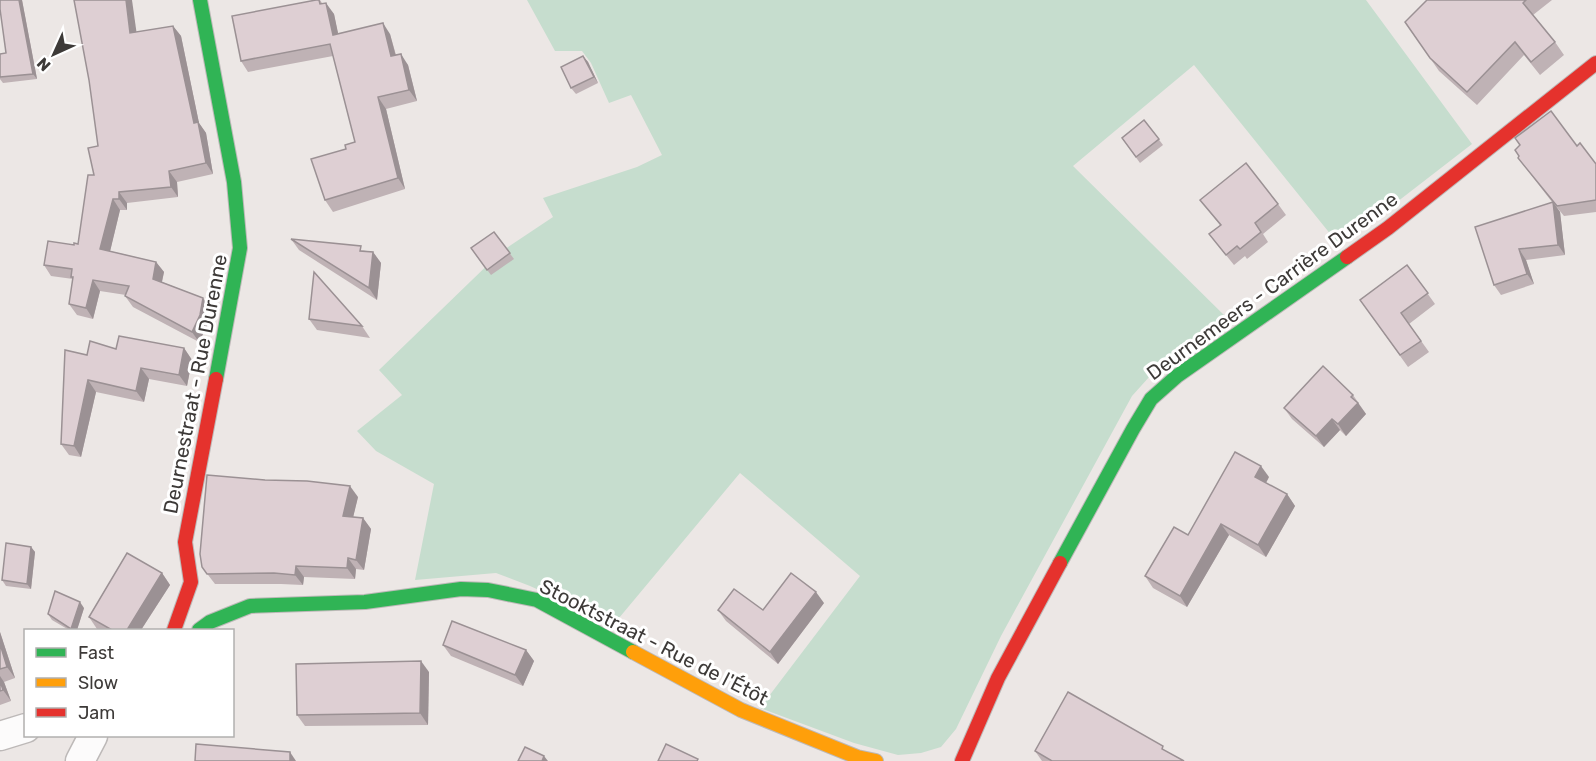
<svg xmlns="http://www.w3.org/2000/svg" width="1596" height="761" font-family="Rubik,sans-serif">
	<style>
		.green { fill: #c6ddce }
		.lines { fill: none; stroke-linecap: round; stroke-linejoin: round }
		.street-casing { stroke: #bdb9b8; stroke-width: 31 }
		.fast-casing { stroke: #bdb9b8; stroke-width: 16 }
		.slow-casing { stroke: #bdb9b8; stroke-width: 16 }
		.jam-casing { stroke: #bdb9b8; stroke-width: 16 }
		.street { stroke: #fcfbfb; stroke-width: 28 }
		.fast { stroke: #30b455; stroke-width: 14 }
		.slow { stroke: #ff9f0a; stroke-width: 14 }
		.jam { stroke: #e5322d; stroke-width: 14 }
		.wall { fill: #bfb2b5 }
		.shaded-wall { fill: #9b9194 }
		.building { fill: #decfd3; stroke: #9b9194; stroke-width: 1.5 }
		.labels { text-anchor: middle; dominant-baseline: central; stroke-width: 6; stroke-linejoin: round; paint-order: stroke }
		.street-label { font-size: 20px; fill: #3d3a38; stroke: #fff }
	</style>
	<rect width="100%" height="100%" fill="#ece7e5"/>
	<polygon class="green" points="527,0 1366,0 1472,144 1340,246 1194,65 1073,166 1229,320 1159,366 1132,396 1001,636 956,729 941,747 921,753 898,755 854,743 760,708 860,576 740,473 614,624 530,586 496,573 415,580 434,484 376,451 357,431 402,395 379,370 502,251 553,217 543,198 637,167 662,155 631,95 609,103 591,63 582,51 555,51"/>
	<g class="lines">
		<g class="street-casing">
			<g id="street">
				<polyline points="0,736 26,728"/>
				<polyline points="80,761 93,736"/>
			</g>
		</g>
		<g class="fast-casing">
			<g id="fast">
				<polyline points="200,0 234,182 240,248 216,379"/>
				<polyline points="1060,563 1133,429 1151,399 1177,376 1347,257"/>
				<polyline points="199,630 210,622 250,606 365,602 461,589 488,590 537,600 633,652"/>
			</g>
		</g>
		<g class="slow-casing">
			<polyline id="slow" points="633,652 741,710 857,757 876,761"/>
		</g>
		<g class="jam-casing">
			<g id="jam">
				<polyline points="1347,257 1388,228 1596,63"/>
				<polyline points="174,630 191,582 185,542 216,379"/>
				<polyline points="962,761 998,678 1060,563"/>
			</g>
		</g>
		<use href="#street" class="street"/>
		<use href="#fast" class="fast"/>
		<use href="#slow" class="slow"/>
		<use href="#jam" class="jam"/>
	</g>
	<g class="wall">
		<polygon points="0,0 22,0 37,79 3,83 0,79 0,54 6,53"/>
		<polygon points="320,0 322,3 334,14 338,34 390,34 396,55 408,65 417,101 386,109 405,189 333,212 325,200 346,149 355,142 333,56 248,72 241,61"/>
		<polygon points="1427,0 1552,0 1533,15 1555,42 1564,55 1540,75 1524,55 1477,105 1439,71 1405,22"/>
		<polygon points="173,26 181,36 199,123 206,133 213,174 177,182 178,197 127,203 127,210 120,210 110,251 156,262 164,272 162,282 203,298 210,309 207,326 199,342 133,307 125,296 126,295 100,291 93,319 77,315 69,304 73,279 51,276 44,265 74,245 78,244 94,175 98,146 136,32"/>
		<polygon points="583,56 588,62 598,83 576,94 571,88"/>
		<polygon points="1144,120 1163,145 1140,163 1122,138"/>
		<polygon points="1577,146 1596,164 1596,212 1564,216 1555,205 1560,212 1565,255 1526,260 1534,284 1501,295 1494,285 1552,202 1518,158"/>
		<polygon points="1200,200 1278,204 1286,215 1263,234 1268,242 1247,259 1245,256 1234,265 1209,234 1220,225"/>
		<polygon points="494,232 514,259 491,275 471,248"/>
		<polygon points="291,239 373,252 381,263 377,300 299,250"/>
		<polygon points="1407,265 1435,304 1409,324 1429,352 1408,367 1360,300"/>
		<polygon points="309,319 362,326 370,338 317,330"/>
		<polygon points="184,348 192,360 187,386 149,379 144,402 96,392 81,457 69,455 61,444 87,355"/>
		<polygon points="1353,395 1366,414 1346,436 1340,430 1324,447 1292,419 1284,408"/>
		<polygon points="1269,477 1266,483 1287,494 1295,506 1266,557 1229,535 1187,607 1153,588 1145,576 1188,535"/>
		<polygon points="358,497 353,517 363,518 371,529 364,570 356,569 355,579 304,577 303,585 281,584 215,584 202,567"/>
		<polygon points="31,547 35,552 31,589 6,586 2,580"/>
		<polygon points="162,573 170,585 141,630 100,630 97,629 89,617"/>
		<polygon points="824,603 778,664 726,621 718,610 763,610"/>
		<polygon points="84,608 77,630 69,630 52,620 48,614"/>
		<polygon points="0,632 15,678 4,682 11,701 0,705"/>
		<polygon points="443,645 526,650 534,661 523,686 451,656"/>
		<polygon points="429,672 428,725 305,726 297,715"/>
		<polygon points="1035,751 1167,752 1184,761 1042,761"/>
	</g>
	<g class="shaded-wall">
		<polygon points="19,0 22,0 37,79 33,74"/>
		<polygon points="126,0 132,0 138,43 130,33"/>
		<polygon points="326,3 334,14 341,47 333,35"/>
		<polygon points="383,23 390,34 399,68 391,56"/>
		<polygon points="173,26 181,36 199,123 206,133 213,174 206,163 194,123"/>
		<polygon points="401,54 408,65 417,101 409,90"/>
		<polygon points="583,56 588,62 598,83 594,77"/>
		<polygon points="378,97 386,109 405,189 398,178"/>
		<polygon points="169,171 177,182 178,197 171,187"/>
		<polygon points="119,192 127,203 127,210 119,199"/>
		<polygon points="113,199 120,210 108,260 100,249"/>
		<polygon points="1553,202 1560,212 1565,255 1558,245"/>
		<polygon points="1519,249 1526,260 1534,284 1527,274"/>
		<polygon points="373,252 381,263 377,300 369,288"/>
		<polygon points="156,262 164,272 160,290 153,279"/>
		<polygon points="93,280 100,291 93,319 86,308"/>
		<polygon points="203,298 210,309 207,326 199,342 192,332"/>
		<polygon points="184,348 192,360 187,386 179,375"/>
		<polygon points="141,368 149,379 144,402 136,391"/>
		<polygon points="88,380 96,392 81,457 74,446"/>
		<polygon points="1358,403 1366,414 1346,436 1338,424"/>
		<polygon points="1332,419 1340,430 1324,447 1316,436"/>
		<polygon points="1261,466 1269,477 1263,488 1255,477"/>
		<polygon points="350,486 358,497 351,526 343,516"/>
		<polygon points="1287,494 1295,506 1266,557 1258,545"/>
		<polygon points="363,518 371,529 364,570 356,560"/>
		<polygon points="1221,524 1229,535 1187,607 1180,596"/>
		<polygon points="31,547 35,552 31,589 27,584"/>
		<polygon points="348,558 356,569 355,579 347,568"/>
		<polygon points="296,566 304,577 303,585 295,575"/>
		<polygon points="162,573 170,585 141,630 127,630"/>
		<polygon points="816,592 824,603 778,664 770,652"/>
		<polygon points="80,602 84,608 77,630 72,630 71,629"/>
		<polygon points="0,632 15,678 7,667 0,644"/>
		<polygon points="526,650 534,661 523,686 515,675"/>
		<polygon points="421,661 429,672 428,725 420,713"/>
		<polygon points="0,676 4,682 11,701 3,690 0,681"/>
		<polygon points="290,752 296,761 290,761"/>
		<polygon points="544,756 548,761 542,761"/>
	</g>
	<g class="building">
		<polygon points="0,0 19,0 33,74 0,77 0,54 6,53 0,9"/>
		<polygon points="74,0 126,0 130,33 173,26 194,123 198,122 206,163 169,171 171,187 119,192 119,199 113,199 100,249 156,262 153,279 203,298 200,315 192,332 125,296 129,286 93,280 86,308 69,304 73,277 71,277 72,269 44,265 48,241 74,245 74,243 78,244 88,175 94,175 88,148 98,146 89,80"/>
		<polygon points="316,0 319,0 320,4 326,3 333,35 383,23 391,56 401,54 409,90 378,97 398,178 325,200 311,159 346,149 345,145 355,142 330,44 241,61 232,16"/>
		<polygon points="1427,0 1526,0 1523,3 1555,42 1531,62 1515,42 1467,92 1430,58 1405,22"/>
		<polygon points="583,56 594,77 571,88 561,67"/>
		<polygon points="1551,111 1577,146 1580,143 1596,164 1596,200 1557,206 1518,158 1519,156 1515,150 1520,145 1515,138"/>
		<polygon points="1144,120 1159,139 1136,157 1122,138"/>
		<polygon points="1246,163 1278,204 1255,223 1261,232 1240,249 1237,246 1226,255 1209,234 1221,225 1200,200"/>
		<polygon points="1553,202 1558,245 1519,249 1527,274 1494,285 1475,227"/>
		<polygon points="494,232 510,253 487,270 471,248"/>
		<polygon points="291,239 361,246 360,251 373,252 369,288"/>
		<polygon points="1407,265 1428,293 1401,313 1421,341 1400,355 1360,300"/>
		<polygon points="314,272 362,326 309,319"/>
		<polygon points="119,336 184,348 179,375 141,368 136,391 88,380 74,446 61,444 65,350 87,355 90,341 116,349"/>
		<polygon points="1323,366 1353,395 1351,397 1358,403 1338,424 1332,419 1316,436 1284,408"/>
		<polygon points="1235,452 1261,466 1255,477 1287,494 1258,545 1221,524 1180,596 1145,576 1174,527 1188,535"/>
		<polygon points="207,475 265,480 307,481 350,486 343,516 363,518 356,560 348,558 347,568 296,566 295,575 274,573 207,574 202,567 200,554"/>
		<polygon points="6,543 31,547 27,584 2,580"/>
		<polygon points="127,553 162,573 127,630 112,630 89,617"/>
		<polygon points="791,573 816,592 770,652 718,610 734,589 763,610"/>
		<polygon points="55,591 80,602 71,629 48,614"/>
		<polygon points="452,621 526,650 515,675 443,645"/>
		<polygon points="0,644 7,667 0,669"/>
		<polygon points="421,661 420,713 297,715 296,664"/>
		<polygon points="0,681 3,690 0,691"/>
		<polygon points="1068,692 1163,746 1162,749 1184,761 1052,761 1035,751"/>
		<polygon points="196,744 290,752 290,761 195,761"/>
		<polygon points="666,744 698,759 697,761 658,761"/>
		<polygon points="525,747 544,756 542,761 518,761"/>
	</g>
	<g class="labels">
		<g class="street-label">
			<text transform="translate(1272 286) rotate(-36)">Deurnemeers - Carrière Durenne</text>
			<text transform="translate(195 384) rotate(-79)">Deurnestraat - Rue Durenne</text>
			<text transform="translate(654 642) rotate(27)">Stooktstraat - Rue de l'Étôt</text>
		</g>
	</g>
	<rect x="24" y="629" width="210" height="108" fill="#ffffff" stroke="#b1b0af" stroke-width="1.5"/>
	<rect x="36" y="648" width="30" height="9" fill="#30b455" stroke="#b1b0af" stroke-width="1.5"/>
	<text x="78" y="659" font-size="18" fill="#3d3a38">Fast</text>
	<rect x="36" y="678" width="30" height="9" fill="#ff9f0a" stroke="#b1b0af" stroke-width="1.5"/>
	<text x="78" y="689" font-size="18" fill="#3d3a38">Slow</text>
	<rect x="36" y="708" width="30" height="9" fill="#e5322d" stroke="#b1b0af" stroke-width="1.5"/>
	<text x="78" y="719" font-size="18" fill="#3d3a38">Jam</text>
	<g transform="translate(54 54) rotate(225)" stroke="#ffffff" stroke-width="4.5" paint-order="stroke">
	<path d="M0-4.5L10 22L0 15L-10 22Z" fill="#3d3a38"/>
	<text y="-9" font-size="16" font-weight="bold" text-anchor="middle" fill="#3d3a38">N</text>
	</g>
</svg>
